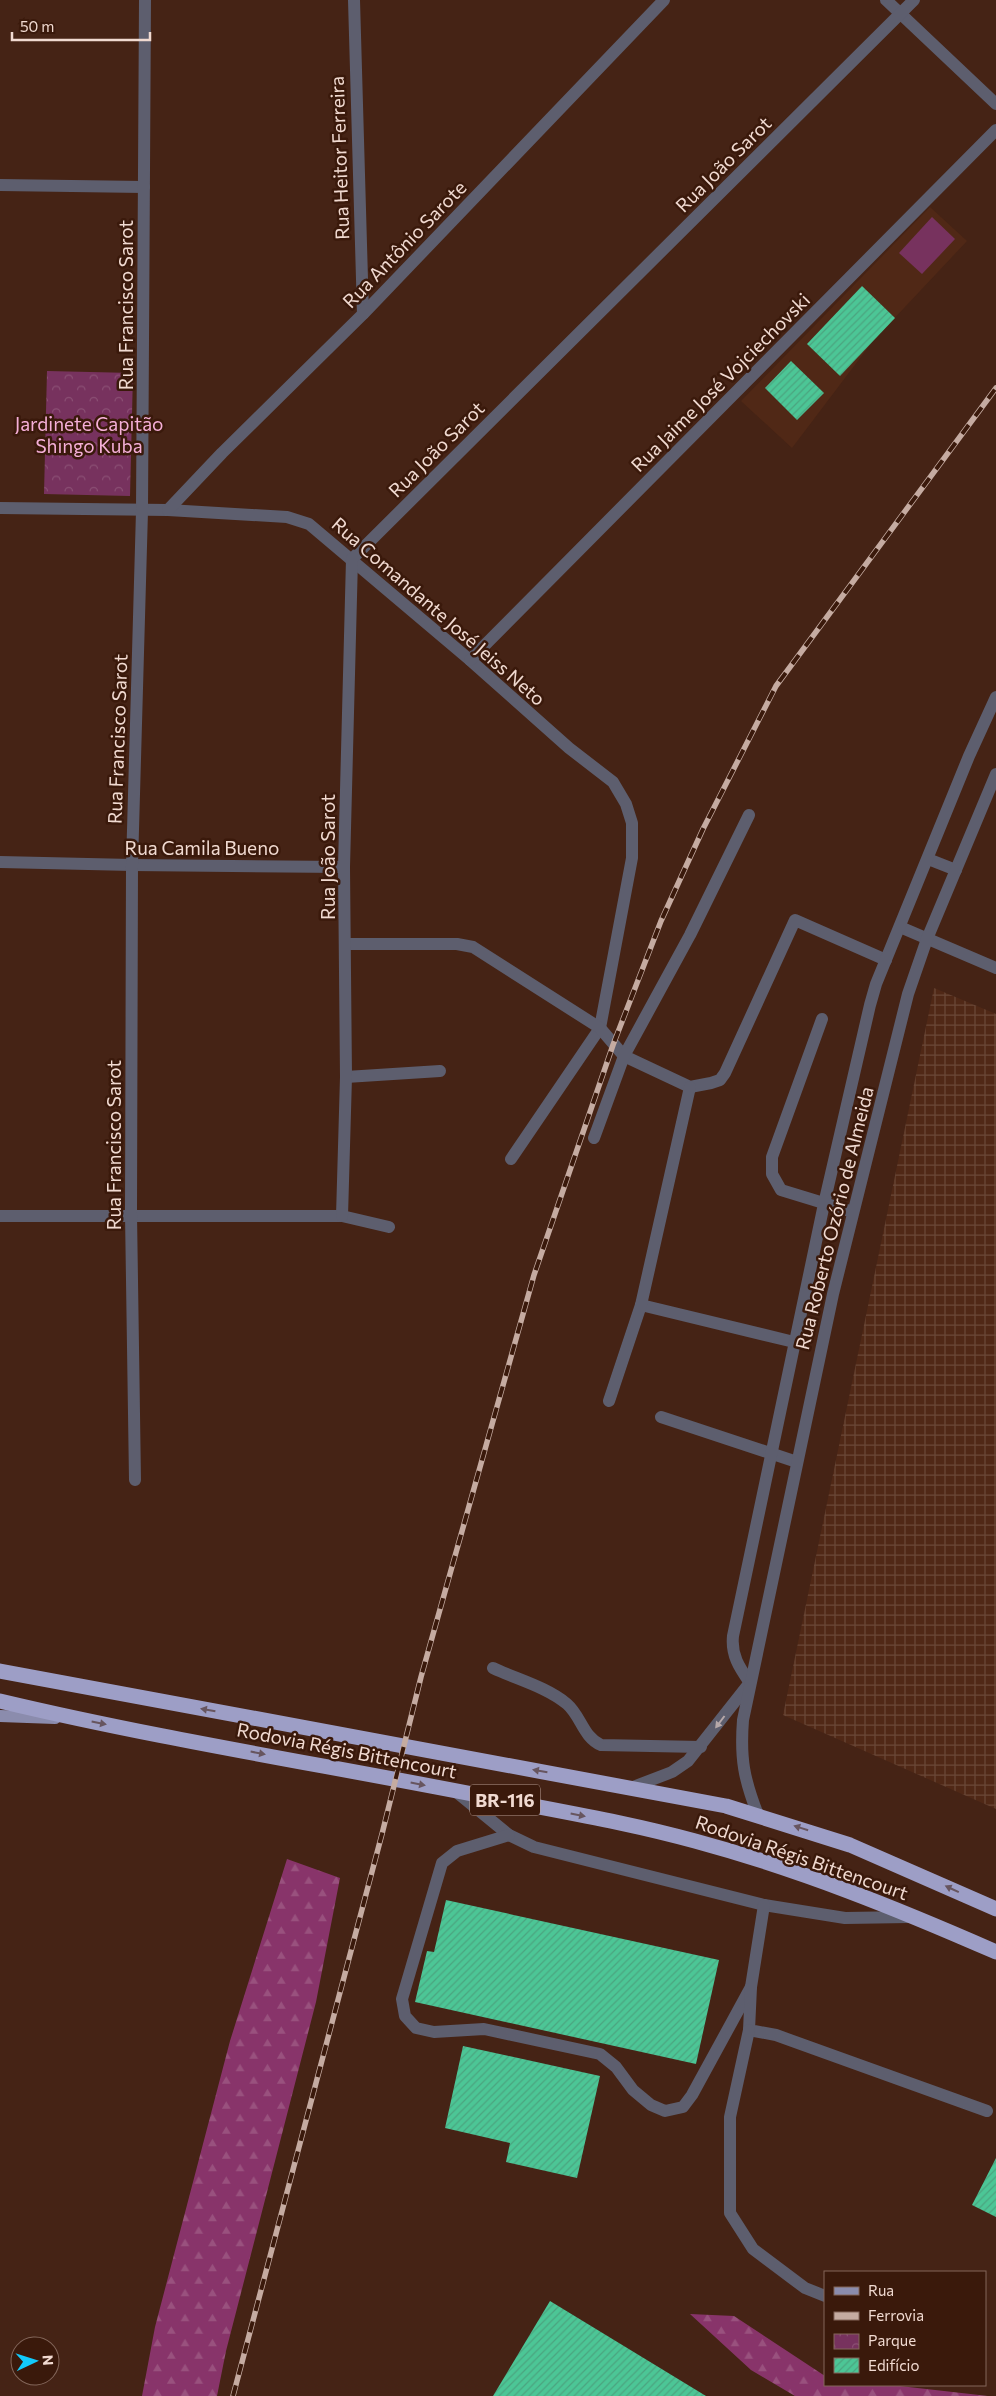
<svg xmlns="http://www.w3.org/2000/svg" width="996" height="2396" font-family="Commissioner,sans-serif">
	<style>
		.built { fill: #502816 }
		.industrial { fill: url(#industrial-grid) }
		.grass { fill: #77325e }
		.forest { fill: url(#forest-firs) }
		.park { fill: url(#park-crowns) }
		.building { fill: url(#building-hatch) }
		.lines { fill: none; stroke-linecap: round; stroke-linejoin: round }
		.minor { stroke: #5d5e6e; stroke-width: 12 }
		.major { stroke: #8b8cad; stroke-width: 12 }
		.highway { stroke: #9d9ec6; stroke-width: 15 }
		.rail-casing { stroke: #c5aba1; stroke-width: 5.5 }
		.rail { stroke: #3a190b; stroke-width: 4; stroke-dasharray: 11; stroke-linecap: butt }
		.oneway { fill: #67555f }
		.oneway2 { fill: #b6a8a9 }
		.labels { text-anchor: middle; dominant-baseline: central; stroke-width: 5; stroke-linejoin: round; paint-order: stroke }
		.shield { fill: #3a190b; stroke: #baa096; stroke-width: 1 }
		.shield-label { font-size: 18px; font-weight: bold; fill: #f1dad1 }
		.street-label { font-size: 19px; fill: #f1dad1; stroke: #3a190b }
		.park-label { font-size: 19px; fill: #f5afd8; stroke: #3a190b }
	</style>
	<defs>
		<pattern id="industrial-grid" width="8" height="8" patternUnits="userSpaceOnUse" patternTransform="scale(1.25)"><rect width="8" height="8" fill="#502816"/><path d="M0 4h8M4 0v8" fill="none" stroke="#6a4737"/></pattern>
		<pattern id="forest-firs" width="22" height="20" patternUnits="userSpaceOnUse" patternTransform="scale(1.25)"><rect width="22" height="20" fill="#88346a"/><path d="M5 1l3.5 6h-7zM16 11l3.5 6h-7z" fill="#99517e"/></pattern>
		<pattern id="park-crowns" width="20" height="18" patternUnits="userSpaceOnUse" patternTransform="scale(1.25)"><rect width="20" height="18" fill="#77325e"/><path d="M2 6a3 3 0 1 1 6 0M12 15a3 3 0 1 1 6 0" fill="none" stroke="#8b4f74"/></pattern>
		<pattern id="building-hatch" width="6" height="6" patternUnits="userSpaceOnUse" patternTransform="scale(1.25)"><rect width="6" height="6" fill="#4cc696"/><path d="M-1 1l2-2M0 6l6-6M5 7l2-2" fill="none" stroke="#4ba580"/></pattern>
	</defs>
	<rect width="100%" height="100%" fill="#452315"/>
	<polygon class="built" points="930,207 967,241 873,341 792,448 741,401"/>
	<polygon class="industrial" points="934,988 996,1014 996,1809 783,1715"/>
	<polygon class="grass" points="932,217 955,239 922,274 899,253"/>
	<g class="forest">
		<polygon points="287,1859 340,1878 316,2002 226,2351 217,2396 142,2396 155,2327 230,2041"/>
		<polygon points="690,2314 734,2316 825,2376 825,2385 891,2385 988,2396 795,2396 751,2370"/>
	</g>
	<polygon class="park" points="47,371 133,373 130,496 44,494"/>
	<g class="building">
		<polygon points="862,286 895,318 840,376 807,344"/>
		<polygon points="791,361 824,393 797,420 765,388"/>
		<polygon points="446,1900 719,1960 696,2064 415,2002 427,1951 434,1952"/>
		<polygon points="463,2046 600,2076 577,2178 506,2162 510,2143 445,2128"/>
		<polygon points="996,2158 996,2217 972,2205"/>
		<polygon points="550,2301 706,2396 493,2396"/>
	</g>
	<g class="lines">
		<g class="minor">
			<polyline points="354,0 363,314"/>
			<polyline points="886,0 996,104"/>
			<polyline points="0,185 144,187"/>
			<polyline points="0,508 168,510 287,517 309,524 470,660 569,748 613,782 626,804 632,823 632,858 600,1028 511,1159"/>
			<polyline points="168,510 222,453 363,314 664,0"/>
			<polyline points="470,660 996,130"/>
			<polyline points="928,859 956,870"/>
			<polyline points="0,862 132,865 344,867"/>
			<polyline points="900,927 996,968"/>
			<polyline points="345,944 457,944 473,947 600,1028 624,1056 690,1087 711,1083 720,1080 725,1073 795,920 886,960"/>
			<polyline points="822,1019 772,1157 772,1174 781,1190 853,1212"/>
			<polyline points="346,1077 440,1071"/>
			<polyline points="594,1138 624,1056 690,935 749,815"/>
			<polyline points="0,1216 342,1216 389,1227"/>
			<polyline points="342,1216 346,1077 344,867 352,559 914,0"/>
			<polyline points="641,1305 794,1342"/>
			<polyline points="609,1401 641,1305 690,1087"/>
			<polyline points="661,1417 797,1462"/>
			<polyline points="135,1480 131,1214 132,865 142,511 145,0"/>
			<path d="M493,1668C516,1679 547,1687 567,1704C581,1716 583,1737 601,1745L701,1747"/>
			<path d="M750,1683C739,1667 731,1655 733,1636L824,1204L870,1005L876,984L969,756L996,697"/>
			<polyline points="633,1787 672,1772 688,1761 748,1685"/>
			<polyline points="454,1790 509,1835 534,1847 764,1905 845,1918 909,1917"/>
			<path d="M758,1815C744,1779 740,1759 743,1720L833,1294L908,994L927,939L996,774"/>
			<polyline points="509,1835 457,1851 442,1863 402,1999 405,2016 416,2028 434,2032 484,2029 600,2054 616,2067 633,2090 651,2105 665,2111 683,2107 692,2095 751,1987"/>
			<polyline points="764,1905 751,1987 749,2030 776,2035 987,2111"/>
			<polyline points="749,2030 730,2117 730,2213 753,2249 805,2288 825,2296"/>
		</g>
		<polyline class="major" points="0,1716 55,1718"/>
		<g class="highway">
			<polyline points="0,1671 726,1806 850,1845 996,1909"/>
			<path d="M0,1701C164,1740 332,1766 498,1799C564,1812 630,1823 695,1841C799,1869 898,1909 996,1952"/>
		</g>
		<g class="rail-casing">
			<polyline id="rail" points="233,2396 382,1834 421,1677 534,1275 613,1045 661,921 703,829 776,686 996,388"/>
		</g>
		<use href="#rail" class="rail"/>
	</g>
	<defs><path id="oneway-solid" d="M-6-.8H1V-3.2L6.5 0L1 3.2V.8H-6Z" transform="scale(1.25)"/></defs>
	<g class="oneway">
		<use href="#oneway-solid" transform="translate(208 1710) rotate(-170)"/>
		<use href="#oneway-solid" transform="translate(99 1723) rotate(11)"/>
		<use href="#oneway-solid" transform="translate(258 1753) rotate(11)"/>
		<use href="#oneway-solid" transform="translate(540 1771) rotate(-170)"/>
		<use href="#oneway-solid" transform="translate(418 1784) rotate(11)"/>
		<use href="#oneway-solid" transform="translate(578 1815) rotate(11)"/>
		<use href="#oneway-solid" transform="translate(801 1828) rotate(-162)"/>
		<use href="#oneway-solid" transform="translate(952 1889) rotate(-155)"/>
	</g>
	<use class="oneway2" href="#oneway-solid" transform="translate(720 1722) rotate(127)"/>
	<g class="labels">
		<rect class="shield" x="470" y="1784.5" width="70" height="31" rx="4"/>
		<g class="shield-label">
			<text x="505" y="1800">BR-116</text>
		</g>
		<g class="street-label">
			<text transform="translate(339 158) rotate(-92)">Rua Heitor Ferreira</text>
			<text transform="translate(723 164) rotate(-45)">Rua João Sarot</text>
			<text transform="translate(404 244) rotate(-46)">Rua Antônio Sarote</text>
			<text transform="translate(125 305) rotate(-90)">Rua Francisco Sarot</text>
			<text transform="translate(720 382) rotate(-45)">Rua Jaime José Vojciechovski</text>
			<text transform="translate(436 449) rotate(-45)">Rua João Sarot</text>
			<text transform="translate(439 611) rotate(41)">Rua Comandante José Jeiss Neto</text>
			<text transform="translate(117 739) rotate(-88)">Rua Francisco Sarot</text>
			<text x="202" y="847">Rua Camila Bueno</text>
			<text transform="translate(327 857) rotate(-90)">Rua João Sarot</text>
			<text transform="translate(113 1145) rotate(-90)">Rua Francisco Sarot</text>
			<text transform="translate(834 1218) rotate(-76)">Rua Roberto Ozório de Almeida</text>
			<text transform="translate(347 1750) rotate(11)">Rodovia Régis Bittencourt</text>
			<text transform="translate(802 1857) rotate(19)">Rodovia Régis Bittencourt</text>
		</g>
		<g class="park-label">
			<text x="89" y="423">Jardinete Capitão<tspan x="89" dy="22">Shingo Kuba</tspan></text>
		</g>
	</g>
	<rect x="824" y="2271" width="162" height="115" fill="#3a190b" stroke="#83665a"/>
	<rect x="834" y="2287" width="25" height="8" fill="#8b8cad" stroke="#83665a"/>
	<text x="868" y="2296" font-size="15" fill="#f1dad1">Rua</text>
	<rect x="834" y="2312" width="25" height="8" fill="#c5aba1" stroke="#83665a"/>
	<text x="868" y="2321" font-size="15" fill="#f1dad1">Ferrovia</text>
	<rect x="834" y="2334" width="25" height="15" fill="url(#park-crowns)" stroke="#83665a"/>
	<text x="868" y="2346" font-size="15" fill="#f1dad1">Parque</text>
	<rect x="834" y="2358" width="25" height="15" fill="url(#building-hatch)" stroke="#83665a"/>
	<text x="868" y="2371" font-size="15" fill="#f1dad1">Edifício</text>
	<g transform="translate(35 2361) rotate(86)"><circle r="24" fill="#3a190b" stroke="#83665a"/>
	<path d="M0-4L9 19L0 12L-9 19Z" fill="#12cafb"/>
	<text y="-8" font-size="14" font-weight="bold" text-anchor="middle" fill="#f1dad1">N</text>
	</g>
	<path d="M12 32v8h138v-8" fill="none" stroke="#f1dad1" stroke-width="2.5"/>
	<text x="20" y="32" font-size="15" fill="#f1dad1" stroke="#3a190b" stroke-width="4" paint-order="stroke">50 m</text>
</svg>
